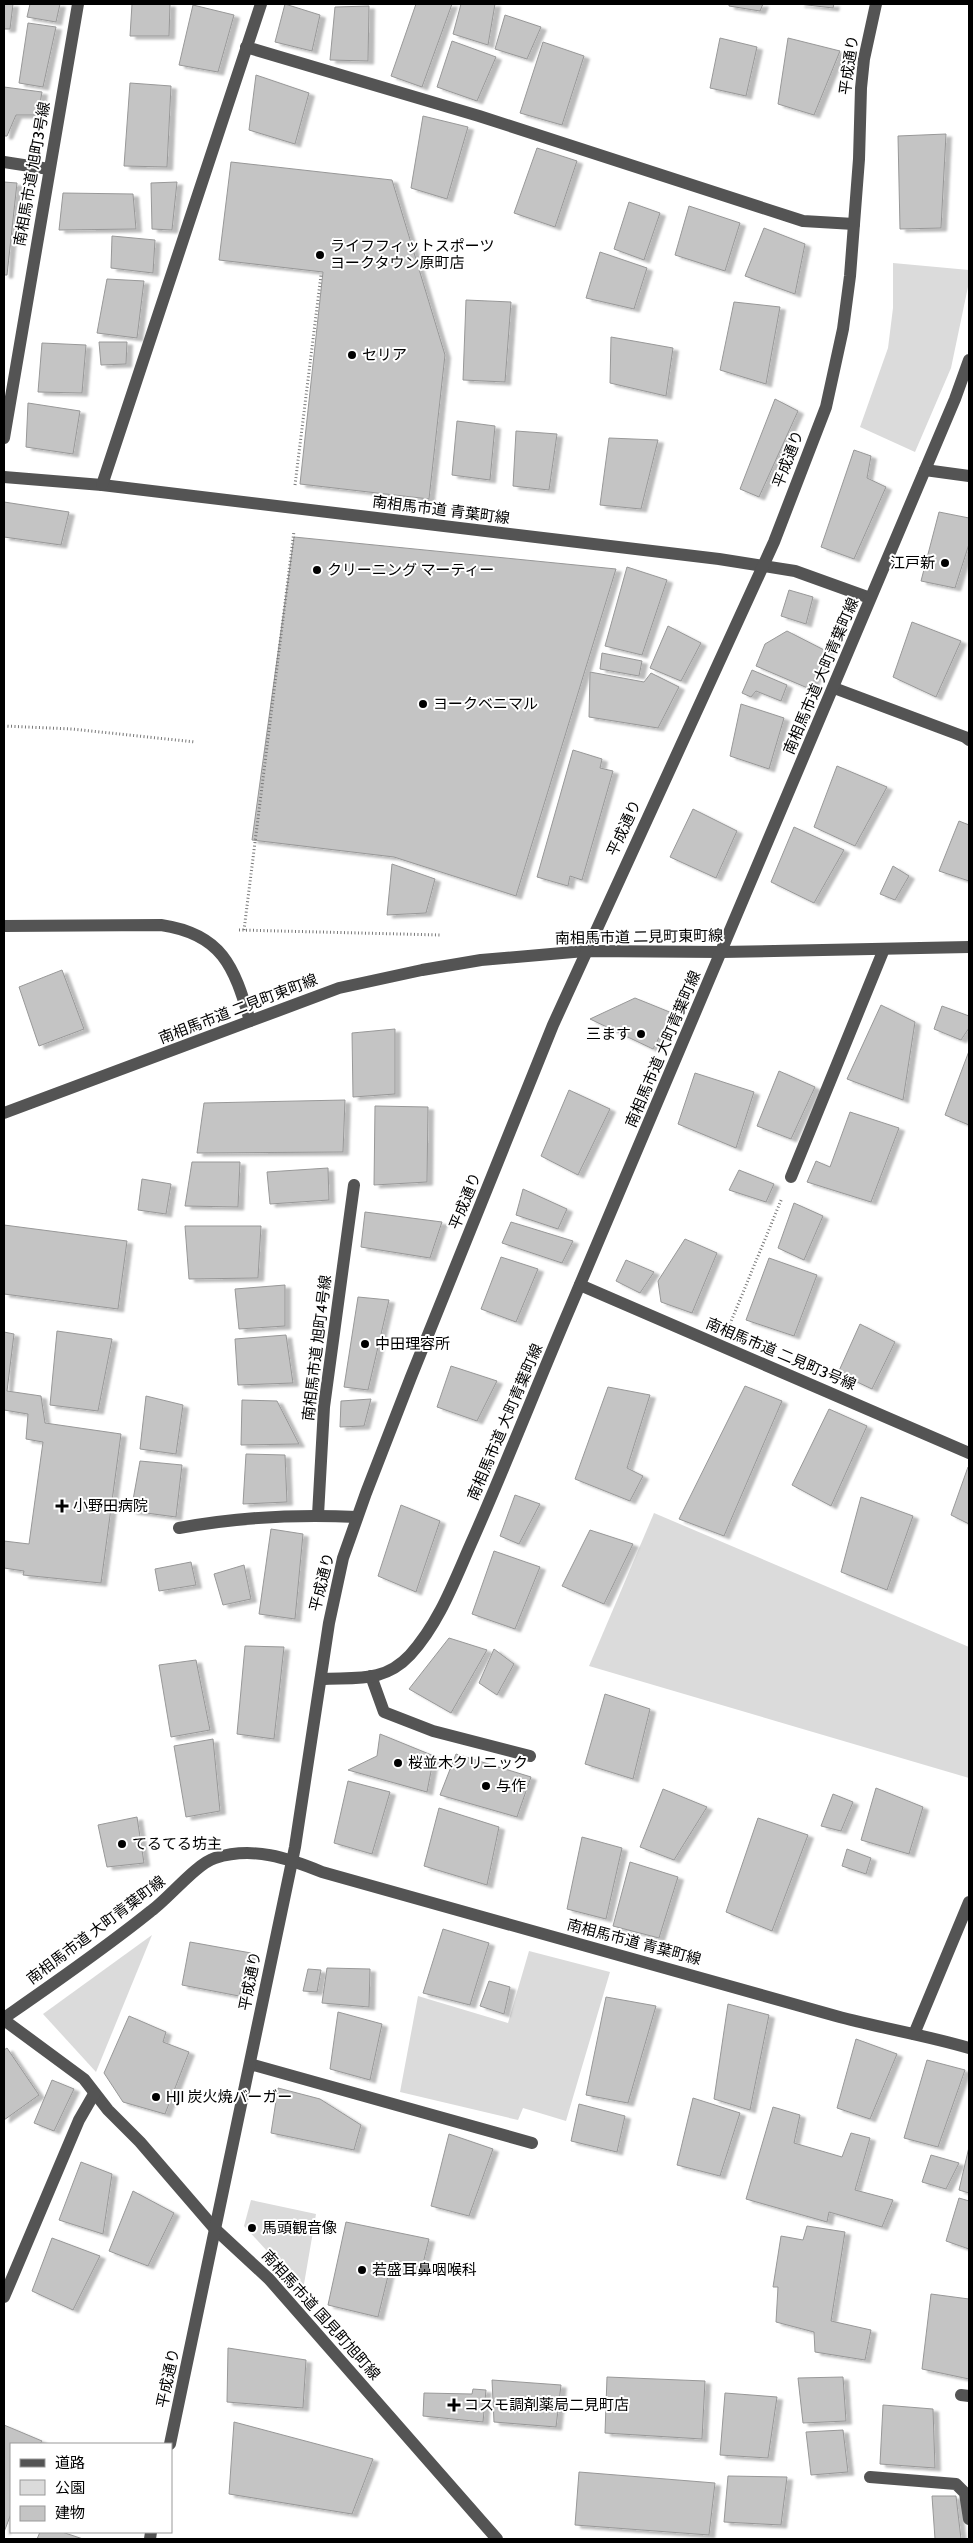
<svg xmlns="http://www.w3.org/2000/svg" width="973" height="2543" font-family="Cabin,'Noto Sans JP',sans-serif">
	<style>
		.green { fill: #dbdbdb }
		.building { fill: #c4c4c4; stroke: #989898; filter: url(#shadow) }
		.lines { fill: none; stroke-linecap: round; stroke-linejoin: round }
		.path { stroke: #767676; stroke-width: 3; stroke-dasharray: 1 2.5; stroke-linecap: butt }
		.minor { stroke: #545454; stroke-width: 12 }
		.poi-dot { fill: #000; stroke: #fff; stroke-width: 2 }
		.labels { text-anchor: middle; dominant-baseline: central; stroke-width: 4; stroke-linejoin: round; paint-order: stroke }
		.street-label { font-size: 15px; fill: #000; stroke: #fff }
		.poi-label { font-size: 15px; fill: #000; stroke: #fff; text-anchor: start }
	</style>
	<defs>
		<filter id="shadow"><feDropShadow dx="5.5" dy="3" stdDeviation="1" flood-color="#0004"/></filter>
	</defs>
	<rect width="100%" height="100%" fill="#fff"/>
	<g class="green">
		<polygon points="893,263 969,270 969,282 951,368 915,452 860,427 888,348 893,308"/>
		<polygon points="654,1513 969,1647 969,1778 589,1666"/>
		<polygon points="152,1935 96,2072 43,2014"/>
		<polygon points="529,1951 610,1972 566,2121 523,2108 518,2120 400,2092 418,1996 508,2023"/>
		<polygon points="251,2200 316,2214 303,2290 244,2226"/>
	</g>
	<g class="building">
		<polygon points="4,4 13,4 10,29 4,29"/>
		<polygon points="30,4 60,4 56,22 27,17"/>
		<polygon points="132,4 170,4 169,36 130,36"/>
		<polygon points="285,4 320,15 312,51 275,42"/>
		<polygon points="416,4 452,4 422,87 391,76"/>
		<polygon points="461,4 495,4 488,45 453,34"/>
		<polygon points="729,4 763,4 760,11 729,6"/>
		<polygon points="799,4 834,4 833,8"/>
		<polygon points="193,5 234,15 218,72 179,65"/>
		<polygon points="369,6 368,61 330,60 335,7"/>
		<polygon points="505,15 541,27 527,59 495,49"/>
		<polygon points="28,23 56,27 43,87 19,83"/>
		<polygon points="720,38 757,47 746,96 710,88"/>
		<polygon points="788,38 840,51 814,115 778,104"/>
		<polygon points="452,41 496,57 477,101 437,87"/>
		<polygon points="543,42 584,56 562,125 520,113"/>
		<polygon points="256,75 309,93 295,144 249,130"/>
		<polygon points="130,83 171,86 167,167 124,166"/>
		<polygon points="4,87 42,92 38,115 16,115 7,136 4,136"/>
		<polygon points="423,116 468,127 447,199 411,188"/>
		<polygon points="946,134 941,228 900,229 898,136"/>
		<polygon points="537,148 577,161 555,227 514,213"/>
		<polygon points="231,162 392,180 445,355 429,499 300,484 323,272 219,260"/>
		<polygon points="4,182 17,183 7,275 4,275"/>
		<polygon points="177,182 172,230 152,229 151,183"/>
		<polygon points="63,193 133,194 136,229 59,230"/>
		<polygon points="629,202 660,213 644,260 614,249"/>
		<polygon points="689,206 740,223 725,271 675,255"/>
		<polygon points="764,228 805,244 795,294 745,276"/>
		<polygon points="112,236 155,240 153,273 111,268"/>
		<polygon points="600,252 647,268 634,309 586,298"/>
		<polygon points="107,279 144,281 137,338 97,333"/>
		<polygon points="466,300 511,302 505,382 463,380"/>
		<polygon points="734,302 780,307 766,384 720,370"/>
		<polygon points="611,337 673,348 666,396 610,383"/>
		<polygon points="99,342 127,342 126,364 101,365"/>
		<polygon points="42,343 86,345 82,393 38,392"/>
		<polygon points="775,399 798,411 759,497 740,489"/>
		<polygon points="28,403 80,411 73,454 26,447"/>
		<polygon points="457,421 495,426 490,480 452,475"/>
		<polygon points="516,431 557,434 549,490 513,486"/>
		<polygon points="609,438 658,440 641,509 600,505"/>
		<polygon points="854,450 871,456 867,478 886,487 854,559 821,547"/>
		<polygon points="4,502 69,512 61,545 4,537"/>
		<polygon points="939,512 969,518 969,544 955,588 921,581"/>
		<polygon points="294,537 616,569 516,896 394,857 252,840"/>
		<polygon points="627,567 667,580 642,655 605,646"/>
		<polygon points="789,590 813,597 806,624 781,616"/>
		<polygon points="912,622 961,641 936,697 893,677"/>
		<polygon points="668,626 701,643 681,681 650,668"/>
		<polygon points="787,631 828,652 810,689 756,666 765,644"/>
		<polygon points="602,653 642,661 639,676 600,669"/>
		<polygon points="752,670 787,685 781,701 756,691 751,697 742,693"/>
		<polygon points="590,672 644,682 651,673 679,687 658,728 589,717"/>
		<polygon points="741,704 784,718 769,769 730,756"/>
		<polygon points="573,750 602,759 600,768 613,771 582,880 570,876 568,886 537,877"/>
		<polygon points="837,766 887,787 855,846 814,827"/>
		<polygon points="693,809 737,831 716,878 670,857"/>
		<polygon points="959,821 969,825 969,881 939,871"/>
		<polygon points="794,827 844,850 814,903 771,882"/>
		<polygon points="392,864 435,879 426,913 387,915"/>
		<polygon points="893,866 909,876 895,900 880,894"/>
		<polygon points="62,970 84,1029 39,1046 19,987"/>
		<polygon points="635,998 672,1013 653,1049 590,1019"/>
		<polygon points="881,1005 915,1022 903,1100 847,1079"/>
		<polygon points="942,1006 969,1016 969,1028 961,1040 934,1029"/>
		<polygon points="395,1029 395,1094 353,1097 352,1033"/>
		<polygon points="969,1051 969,1125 945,1115"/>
		<polygon points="779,1071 815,1087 791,1139 757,1126"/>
		<polygon points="695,1073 754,1092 736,1148 678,1124"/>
		<polygon points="569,1090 610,1109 578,1175 541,1156"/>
		<polygon points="345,1100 343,1152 197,1153 204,1103"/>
		<polygon points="375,1106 428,1107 427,1182 374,1185"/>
		<polygon points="850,1112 899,1128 871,1202 807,1182 816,1161 830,1167"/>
		<polygon points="192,1162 240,1162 238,1207 185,1206"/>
		<polygon points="328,1168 329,1200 270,1204 267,1172"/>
		<polygon points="739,1170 774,1184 766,1202 729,1190"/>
		<polygon points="142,1179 171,1184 166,1214 138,1210"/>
		<polygon points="523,1189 567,1209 558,1229 516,1215"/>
		<polygon points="794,1203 823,1216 804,1260 778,1248"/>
		<polygon points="365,1212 442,1222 430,1258 361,1247"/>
		<polygon points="511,1222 573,1241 562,1263 502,1243"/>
		<polygon points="4,1225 127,1241 118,1309 4,1294"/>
		<polygon points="185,1226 261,1226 258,1278 189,1279"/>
		<polygon points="685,1239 717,1253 692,1313 661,1302 658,1281"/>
		<polygon points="501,1257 538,1269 516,1322 481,1309"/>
		<polygon points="769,1258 817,1275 794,1336 746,1320"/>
		<polygon points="626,1260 654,1272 640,1293 616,1281"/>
		<polygon points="285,1285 285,1326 239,1329 235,1289"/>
		<polygon points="358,1297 389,1300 368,1390 344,1387"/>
		<polygon points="860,1324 895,1342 872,1389 838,1373"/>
		<polygon points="57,1331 112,1339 98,1411 50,1405"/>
		<polygon points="4,1332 14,1334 7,1391 41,1396 45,1423 121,1434 101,1583 23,1575 24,1571 4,1568 4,1541 29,1544 43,1442 26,1439 28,1414 4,1410"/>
		<polygon points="286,1335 293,1383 238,1385 235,1339"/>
		<polygon points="451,1366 497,1381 477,1421 437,1407"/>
		<polygon points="745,1386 782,1401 724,1536 679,1519"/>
		<polygon points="608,1387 650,1395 627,1468 643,1476 630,1501 575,1479"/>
		<polygon points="146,1396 183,1405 176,1454 140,1449"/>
		<polygon points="371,1399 364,1426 340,1427 341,1401"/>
		<polygon points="242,1400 277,1401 299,1444 241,1445"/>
		<polygon points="829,1409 867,1426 831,1506 792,1485"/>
		<polygon points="246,1454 285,1455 287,1502 243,1504"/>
		<polygon points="140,1461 182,1465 176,1517 131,1511"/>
		<polygon points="968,1467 969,1467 969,1524 951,1515"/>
		<polygon points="515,1495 540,1504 519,1544 500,1536"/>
		<polygon points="861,1497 913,1516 887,1590 841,1572"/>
		<polygon points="401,1505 440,1521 416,1592 378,1576"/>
		<polygon points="271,1529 303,1534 295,1619 259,1614"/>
		<polygon points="590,1530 633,1544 604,1604 562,1586"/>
		<polygon points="494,1551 540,1567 515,1629 472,1614"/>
		<polygon points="191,1562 196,1585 159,1591 155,1569"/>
		<polygon points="244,1565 251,1599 223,1605 214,1574"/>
		<polygon points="449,1638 487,1650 451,1713 409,1689"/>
		<polygon points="245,1646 284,1647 274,1739 237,1734"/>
		<polygon points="494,1649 514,1664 497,1695 479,1683"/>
		<polygon points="196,1660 210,1730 171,1737 159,1665"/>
		<polygon points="605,1694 650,1709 633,1779 585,1764"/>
		<polygon points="380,1734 434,1756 427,1792 348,1770 377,1756"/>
		<polygon points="213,1739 220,1811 186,1817 174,1746"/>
		<polygon points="456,1754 531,1777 517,1817 440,1795"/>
		<polygon points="348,1781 390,1792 372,1854 334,1843"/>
		<polygon points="876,1788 923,1807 909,1854 861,1840"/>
		<polygon points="663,1789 707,1807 674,1860 640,1847"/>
		<polygon points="833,1794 853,1802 841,1831 821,1826"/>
		<polygon points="439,1808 499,1827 487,1885 424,1866"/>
		<polygon points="137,1817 144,1863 107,1867 98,1825"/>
		<polygon points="758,1818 808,1835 772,1931 726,1912"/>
		<polygon points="582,1837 622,1848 606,1919 567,1909"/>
		<polygon points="847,1849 871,1858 866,1874 842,1866"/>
		<polygon points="630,1862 678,1877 659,1938 613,1926"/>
		<polygon points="443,1929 489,1943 470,2005 423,1993"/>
		<polygon points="190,1942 251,1953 239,1996 182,1985"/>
		<polygon points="327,1968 370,1969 369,2007 322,2003"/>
		<polygon points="308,1969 321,1970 317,1992 303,1991"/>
		<polygon points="489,1981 510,1987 504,2014 480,2006"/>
		<polygon points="606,1997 656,2006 628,2103 586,2095"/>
		<polygon points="728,2004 769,2015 750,2110 714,2099"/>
		<polygon points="338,2012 382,2024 370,2080 330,2069"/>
		<polygon points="129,2016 166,2032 163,2042 189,2052 165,2114 123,2102 104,2073"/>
		<polygon points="856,2039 897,2054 870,2119 837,2108"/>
		<polygon points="7,2048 39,2095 4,2120 4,2050"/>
		<polygon points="927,2060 965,2070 938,2147 904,2138"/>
		<polygon points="52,2080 74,2089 54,2131 34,2123"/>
		<polygon points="278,2088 320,2099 361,2125 354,2150 271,2133"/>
		<polygon points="693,2098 740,2113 720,2176 677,2165"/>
		<polygon points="579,2104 625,2116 617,2152 571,2141"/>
		<polygon points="773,2107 800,2115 794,2143 842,2157 851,2133 870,2138 855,2190 893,2200 882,2227 829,2212 827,2222 746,2199"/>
		<polygon points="449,2134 493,2149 469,2216 431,2206"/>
		<polygon points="969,2147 969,2193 959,2190"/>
		<polygon points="931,2155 959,2163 946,2189 922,2182"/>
		<polygon points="81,2162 112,2174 103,2234 59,2220"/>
		<polygon points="133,2191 174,2213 148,2266 109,2251"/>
		<polygon points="959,2198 969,2201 969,2249 946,2241"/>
		<polygon points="346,2222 429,2239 421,2272 390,2268 378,2317 328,2305"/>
		<polygon points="807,2226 845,2232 831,2321 871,2330 865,2360 815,2352 814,2332 776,2322 778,2287 773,2287 781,2236 803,2240"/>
		<polygon points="52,2238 100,2256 73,2310 32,2291"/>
		<polygon points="931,2294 969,2299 969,2379 922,2369"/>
		<polygon points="228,2348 306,2360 303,2408 227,2402"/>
		<polygon points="607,2377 705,2381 702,2439 605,2433"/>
		<polygon points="843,2377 846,2421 803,2423 798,2378"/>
		<polygon points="492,2380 561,2385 556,2427 494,2422"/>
		<polygon points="473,2389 486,2390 483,2422 423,2416 424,2393 472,2394"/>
		<polygon points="725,2393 777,2397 768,2458 720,2455"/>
		<polygon points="883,2405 933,2409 935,2468 880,2464"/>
		<polygon points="234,2422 373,2459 352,2514 229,2494"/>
		<polygon points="4,2425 42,2441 40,2444 11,2444 11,2514 4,2532"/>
		<polygon points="843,2430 848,2472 811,2475 806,2432"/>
		<polygon points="579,2472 715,2483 709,2535 575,2525"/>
		<polygon points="728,2476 787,2477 781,2525 724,2522"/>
		<polygon points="932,2496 956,2496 961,2539 935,2539"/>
		<polygon points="40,2532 62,2532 83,2539 37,2539"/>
	</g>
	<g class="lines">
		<g class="path">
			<polyline points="295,485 321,275"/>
			<polyline points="4,726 72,729 195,742"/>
			<polyline points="239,930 440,935"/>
			<polyline points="244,930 294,531"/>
			<polyline points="730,1324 782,1198"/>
		</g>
		<g class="minor">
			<polyline points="246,47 479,116 803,221 854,224"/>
			<polyline points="4,162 49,169"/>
			<polyline points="4,438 78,4"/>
			<polyline points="925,470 969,476"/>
			<polyline points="4,477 102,485 719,559 795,571 870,598"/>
			<polyline points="102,485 261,4"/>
			<polyline points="834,688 965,737 969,740"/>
			<path d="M4,926L161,925C222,934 234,966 250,1021"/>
			<polyline points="4,1113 339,988 422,970 481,960 585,951 721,952 969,947"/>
			<polyline points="791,1177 884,949"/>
			<polyline points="580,1285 969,1453"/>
			<polyline points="318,1515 324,1407 354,1185"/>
			<path d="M179,1528C239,1517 297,1514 357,1517"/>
			<polyline points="371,1676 384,1712 433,1731 530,1756"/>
			<path d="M321,1679C356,1677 384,1683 410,1655C440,1622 455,1579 473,1539C507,1462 537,1385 570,1308C699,1005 826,702 955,399L969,360"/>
			<path d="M4,2018C53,1984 104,1949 151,1911C169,1898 196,1864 215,1858C253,1846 288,1858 322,1872L836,2016C880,2028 925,2035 969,2048"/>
			<polyline points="4,2020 84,2079 108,2110 140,2142 215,2229 269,2279 497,2539"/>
			<polyline points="914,2034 969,1902"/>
			<polyline points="250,2064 532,2143"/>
			<polyline points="4,2297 79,2120 94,2094"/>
			<polyline points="961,2395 969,2396"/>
			<polyline points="170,2444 295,1847 329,1623 343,1558 366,1493 411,1377 553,1025 774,542 826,407 843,329 850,276 859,159 861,88 864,59 876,4"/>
			<polyline points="870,2477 956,2484 965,2493 969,2519"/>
			<polyline points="150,2539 151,2532"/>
		</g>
	</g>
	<g class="poi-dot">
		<circle cx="320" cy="255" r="5"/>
		<circle cx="352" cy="355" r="5"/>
		<circle cx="945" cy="563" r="5"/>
		<circle cx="317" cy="570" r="5"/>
		<circle cx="423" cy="704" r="5"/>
		<circle cx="641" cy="1034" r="5"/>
		<circle cx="365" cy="1344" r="5"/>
		<path d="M59.5 1498.5h5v5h5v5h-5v5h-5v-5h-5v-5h5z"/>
		<circle cx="398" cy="1763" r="5"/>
		<circle cx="486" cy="1786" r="5"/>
		<circle cx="122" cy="1844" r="5"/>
		<circle cx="156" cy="2097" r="5"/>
		<circle cx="252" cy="2228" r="5"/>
		<circle cx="362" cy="2270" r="5"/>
		<path d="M451.5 2397.5h5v5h5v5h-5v5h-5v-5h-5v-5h5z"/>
	</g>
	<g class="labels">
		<g class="street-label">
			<text transform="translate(849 65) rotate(-82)">平成通り</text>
			<text transform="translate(32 174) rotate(-80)">南相馬市道 旭町3号線</text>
			<text transform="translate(788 459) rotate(-69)">平成通り</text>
			<text transform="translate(441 510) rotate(7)">南相馬市道 青葉町線</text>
			<text transform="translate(821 676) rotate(-67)">南相馬市道 大町青葉町線</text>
			<text transform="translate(624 828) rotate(-65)">平成通り</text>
			<text transform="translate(639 937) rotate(-1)">南相馬市道 二見町東町線</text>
			<text transform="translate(238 1009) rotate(-21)">南相馬市道 二見町東町線</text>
			<text transform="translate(663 1049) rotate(-67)">南相馬市道 大町青葉町線</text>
			<text transform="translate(465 1201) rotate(-68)">平成通り</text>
			<text transform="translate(317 1348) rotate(-83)">南相馬市道 旭町4号線</text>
			<text transform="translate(781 1354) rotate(23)">南相馬市道 二見町3号線</text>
			<text transform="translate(505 1422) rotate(-67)">南相馬市道 大町青葉町線</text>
			<text transform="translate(322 1582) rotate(-76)">平成通り</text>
			<text transform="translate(96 1930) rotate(-37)">南相馬市道 大町青葉町線</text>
			<text transform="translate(634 1942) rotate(15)">南相馬市道 青葉町線</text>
			<text transform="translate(250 1981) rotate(-79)">平成通り</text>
			<text transform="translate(321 2315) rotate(48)">南相馬市道 国見町旭町線</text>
			<text transform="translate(168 2378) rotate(-78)">平成通り</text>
		</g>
		<g class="poi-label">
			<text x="330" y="246">ライフフィットスポーツ<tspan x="330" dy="17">ヨークタウン原町店</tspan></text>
			<text x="362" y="355">セリア</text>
			<text x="935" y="563" text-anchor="end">江戸新</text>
			<text x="327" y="570">クリーニング マーティー</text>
			<text x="433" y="704">ヨークベニマル</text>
			<text x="631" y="1034" text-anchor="end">三ます</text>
			<text x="375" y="1344">中田理容所</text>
			<text x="73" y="1506">小野田病院</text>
			<text x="408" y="1763">桜並木クリニック</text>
			<text x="496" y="1786">与作</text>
			<text x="132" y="1844">てるてる坊主</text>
			<text x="166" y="2097">HJI 炭火焼バーガー</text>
			<text x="262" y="2228">馬頭観音像</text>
			<text x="372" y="2270">若盛耳鼻咽喉科</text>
			<text x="464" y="2405">コスモ調剤薬局二見町店</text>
		</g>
	</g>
	<rect width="973" height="2543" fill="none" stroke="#000000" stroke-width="10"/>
	<rect x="10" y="2443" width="162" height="90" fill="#ffffff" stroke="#999999"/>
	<rect x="20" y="2459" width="25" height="8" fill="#545454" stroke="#999999"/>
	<text x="55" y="2468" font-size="15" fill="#000000">道路</text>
	<rect x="20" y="2480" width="25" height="15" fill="#dbdbdb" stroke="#999999"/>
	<text x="55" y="2493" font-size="15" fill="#000000">公園</text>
	<rect x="20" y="2506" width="25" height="15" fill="#c4c4c4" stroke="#999999"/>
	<text x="55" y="2518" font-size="15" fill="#000000">建物</text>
</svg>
